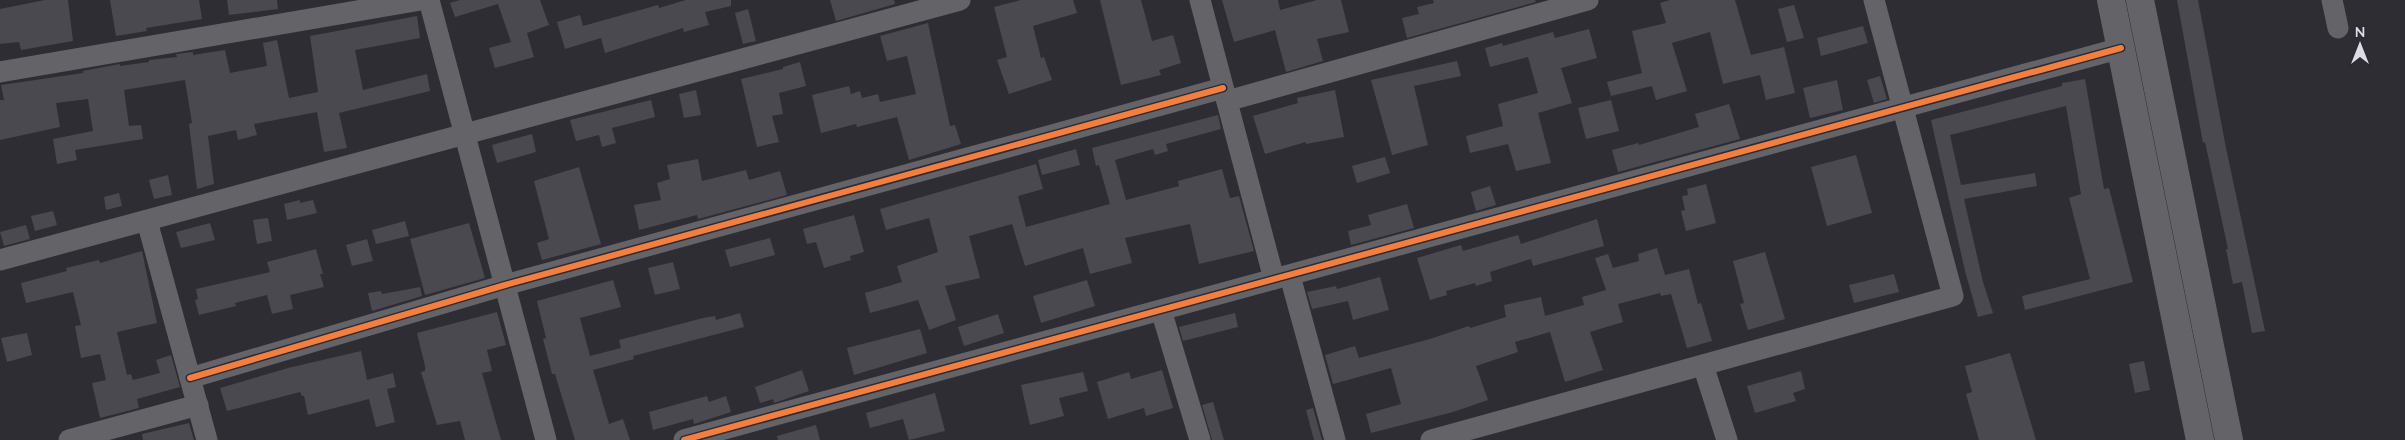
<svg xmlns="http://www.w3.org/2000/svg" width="2405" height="440" font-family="Mulish,sans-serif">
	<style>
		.building { fill: #49494f }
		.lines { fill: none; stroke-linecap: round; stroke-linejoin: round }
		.minor { stroke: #646368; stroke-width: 21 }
		.secondary { stroke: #646368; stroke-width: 28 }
		.cycleway-casing { stroke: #2d2a36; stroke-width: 9 }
		.cycleway { stroke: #f27e40; stroke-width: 6 }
	</style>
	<rect width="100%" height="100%" fill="#2e2d33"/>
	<g class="building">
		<polygon points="45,0 68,0 73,41 21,50 19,42 0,44 0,9"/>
		<polygon points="110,0 199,0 202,19 146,28 147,31 116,36"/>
		<polygon points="227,0 277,0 278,9 229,15"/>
		<polygon points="460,0 540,0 549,25 527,33 534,57 495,68 489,48 511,42 498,4 455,17 450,3"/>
		<polygon points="686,0 731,0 731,6 705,12 709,25 684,32 683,28 605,53 601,38 565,49 557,22 580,15 583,26 658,5 659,8"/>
		<polygon points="830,0 894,0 895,4 836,21"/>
		<polygon points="1021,0 1073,0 1077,13 1033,26 1041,58 1044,57 1052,80 1009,94 997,60 1007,57 994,7"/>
		<polygon points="1100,0 1141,0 1152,41 1173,35 1181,63 1159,70 1161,75 1121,85"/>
		<polygon points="1222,0 1278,0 1280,10 1317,0 1341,0 1349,32 1317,39 1323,61 1286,72 1275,30 1234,42"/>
		<polygon points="1433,0 1535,0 1536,2 1407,38 1402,18 1419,14 1417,7 1434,3"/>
		<polygon points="1670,0 1735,0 1751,55 1784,47 1795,93 1766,100 1760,75 1723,84 1710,32 1672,43 1687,91 1656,100 1652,86 1611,96 1607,82 1642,73 1632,31 1666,23 1660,3"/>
		<polygon points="2177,0 2198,0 2226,148 2265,331 2252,333 2242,282 2233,284 2226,249 2228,249 2205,142 2203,143"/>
		<polygon points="1794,5 1804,38 1787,42 1778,9"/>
		<polygon points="748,9 756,41 743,44 735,13"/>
		<polygon points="417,16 420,38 355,50 363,90 427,74 430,91 339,113 347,148 324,152 317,112 254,124 257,135 238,140 236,130 208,136 214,184 197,189 189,124 192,123 185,80 124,90 129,126 141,125 143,139 75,150 77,160 57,164 53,139 93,131 88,99 56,103 60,127 0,140 0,100 4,100 1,85 83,73 83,71 120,64 120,66 149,62 149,60 177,57 176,54 193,52 193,55 225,50 230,73 267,66 263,43 277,40 289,98 318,92 310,36"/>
		<polygon points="928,23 950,126 955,125 961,144 909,160 897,117 857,127 856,124 821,133 812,95 849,86 851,94 860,91 862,98 878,94 880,102 916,94 907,56 887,61 880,36"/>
		<polygon points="1863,26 1868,43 1821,56 1817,38"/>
		<polygon points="1589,29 1597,58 1561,68 1572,103 1538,113 1551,163 1516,171 1508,144 1470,153 1466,136 1503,126 1498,104 1538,93 1528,57 1490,67 1485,48 1502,43 1503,46 1553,32 1555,38"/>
		<polygon points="1457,61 1461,76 1414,86 1428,145 1392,155 1371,80"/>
		<polygon points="800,62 806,86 779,93 783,114 772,116 779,142 757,147 741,79 783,69 783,67"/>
		<polygon points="1880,76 1887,99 1874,103 1867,80"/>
		<polygon points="2085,79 2104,189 2109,188 2133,282 2025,310 2022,296 2090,279 2069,198 2081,194 2066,106 1950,135 1961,185 2035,173 2037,186 1964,199 1983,282 1993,313 1978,317 1965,271 1931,120 2062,86 2062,83"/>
		<polygon points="1837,80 1843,110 1810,118 1803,88"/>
		<polygon points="696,90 701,115 684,118 679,94"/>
		<polygon points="1335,90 1344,137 1306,144 1306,142 1265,154 1253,116 1298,103 1297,98"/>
		<polygon points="651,100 655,117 612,128 616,143 602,147 599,135 576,141 570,120"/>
		<polygon points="1611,100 1619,131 1586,139 1578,108"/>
		<polygon points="1729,104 1740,139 1618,172 1612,150 1638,143 1639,145 1699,127 1695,114"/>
		<polygon points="1218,115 1221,129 1166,144 1168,151 1155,155 1153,149 1115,160 1126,200 1179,186 1178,181 1222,169 1230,198 1239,196 1254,251 1199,264 1190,224 1125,238 1132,263 1090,274 1083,248 1025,266 1012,224 969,236 980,278 945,286 956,320 929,330 918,300 870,313 865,293 902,282 897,266 938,252 929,218 886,230 880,209 1036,164 1043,189 1018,196 1026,227 1110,204 1099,165 1096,166 1092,148"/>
		<polygon points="532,134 536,152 497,163 492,145"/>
		<polygon points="1076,149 1080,165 1042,175 1038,160"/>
		<polygon points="1856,155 1872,213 1827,226 1811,167"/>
		<polygon points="1385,157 1390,173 1357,183 1352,166"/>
		<polygon points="698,159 702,181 746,170 749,180 780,171 787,195 698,219 697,215 639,230 634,205 661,200 657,183 670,179 667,165"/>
		<polygon points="579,167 601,244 542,260 537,243 549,239 534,181"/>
		<polygon points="168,175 172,195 154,199 149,180"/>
		<polygon points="1706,184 1716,223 1686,231 1681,211 1685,210 1682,196 1688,195 1687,189"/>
		<polygon points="1490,186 1496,205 1476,211 1471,192"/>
		<polygon points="119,193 122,206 106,210 104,197"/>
		<polygon points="300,200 300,203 313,200 317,213 287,220 284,204"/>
		<polygon points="1407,204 1414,228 1351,245 1348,231 1371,225 1368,215"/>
		<polygon points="53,211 57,225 35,231 31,216"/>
		<polygon points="854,215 864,252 850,256 851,260 824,268 816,242 807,244 803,229"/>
		<polygon points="268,218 272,241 257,244 253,220"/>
		<polygon points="1597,219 1604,246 1533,266 1531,259 1490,272 1492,281 1476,286 1475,283 1446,291 1447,295 1430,300 1417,258 1461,245 1463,251 1518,235 1521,244"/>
		<polygon points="405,221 409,236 376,244 372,230"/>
		<polygon points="210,223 215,240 181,248 176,232"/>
		<polygon points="469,223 485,278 425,295 410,239"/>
		<polygon points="26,225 30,239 4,246 0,232"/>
		<polygon points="770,238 775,255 730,267 725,250"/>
		<polygon points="367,239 373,261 352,266 346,245"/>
		<polygon points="1657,248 1665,275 1689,269 1698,304 1701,303 1712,341 1687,348 1671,294 1661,296 1660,293 1618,304 1623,322 1590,332 1603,370 1565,382 1550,332 1515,342 1518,352 1476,366 1488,400 1453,412 1371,433 1366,414 1401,404 1391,368 1333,384 1325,355 1355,346 1359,358 1430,339 1469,326 1470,328 1506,317 1504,305 1541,297 1545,316 1584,305 1582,297 1606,290 1595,258 1608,254 1613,268 1639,261 1638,254"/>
		<polygon points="316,249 323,274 320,274 324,287 290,295 293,309 272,314 267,295 235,303 236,306 199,315 195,300 198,299 196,289 270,272 267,262"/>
		<polygon points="142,251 157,323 117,332 127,375 131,374 133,380 160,373 156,360 171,355 180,387 137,399 139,408 100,418 92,383 106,380 100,354 81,358 75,326 81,325 73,292 26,303 21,283 67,271 66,268 99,260 100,263"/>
		<polygon points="1765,252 1785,319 1748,330 1740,304 1744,303 1733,261"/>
		<polygon points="673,262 680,289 655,295 648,268"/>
		<polygon points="1894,274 1899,292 1854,303 1849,285"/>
		<polygon points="1380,277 1389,310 1353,320 1348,301 1312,309 1307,292 1336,286 1337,289"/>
		<polygon points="613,280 621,307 580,318 590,356 621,348 619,340 703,318 715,316 716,320 740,313 744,327 633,356 634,359 593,370 609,424 623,419 630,440 575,440 555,374 552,374 543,339 546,338 537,301"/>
		<polygon points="1087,280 1095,306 1041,323 1033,296"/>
		<polygon points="420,287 422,296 372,311 368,293 381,291 382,294"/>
		<polygon points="497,312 506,345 487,350 492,371 482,373 501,440 465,440 460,421 437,425 421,372 425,371 425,366 417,333"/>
		<polygon points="1235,313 1238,327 1183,341 1179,327"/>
		<polygon points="998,314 1004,333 964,346 958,327"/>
		<polygon points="920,329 927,353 854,375 847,348"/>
		<polygon points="27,333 32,355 7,362 1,338"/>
		<polygon points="361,351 367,380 393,373 396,387 387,389 395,422 376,427 369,399 308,415 304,396 302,396 300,392 227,411 220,388 288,368"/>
		<polygon points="2010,353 2036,440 1979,440 1966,394 1972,392 1965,366"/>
		<polygon points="2144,361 2150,390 2135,393 2129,364"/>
		<polygon points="802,370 809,391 774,403 773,399 760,403 755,387"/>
		<polygon points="1162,370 1173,408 1146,416 1144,408 1108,419 1097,382 1129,372 1131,379"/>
		<polygon points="1801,371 1805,389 1793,393 1796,401 1755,413 1747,386"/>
		<polygon points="1083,372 1088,391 1059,398 1064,416 1030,425 1021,385"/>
		<polygon points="935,393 945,431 909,440 903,419 870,428 866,413"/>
		<polygon points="707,396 709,402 726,396 731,412 694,424 693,419 653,430 649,412"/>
		<polygon points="1213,402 1224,440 1212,440 1202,405"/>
		<polygon points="1313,408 1322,440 1314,440 1306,410"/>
		<polygon points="189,423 194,440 143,440 142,434"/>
		<polygon points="816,425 820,440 778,440 777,436"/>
	</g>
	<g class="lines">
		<g class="minor">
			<polyline points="429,0 546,440"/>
			<polyline points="1200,0 1274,279"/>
			<polyline points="2332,0 2338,28"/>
			<polyline points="0,72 421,0"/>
			<polyline points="1227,101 1588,0"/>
			<polyline points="147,221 207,440"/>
			<polyline points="0,260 960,0"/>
			<polyline points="1290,276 1335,440"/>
			<polyline points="1161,310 1200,440"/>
			<polyline points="1703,365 1727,440"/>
			<polyline points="190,378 505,285 1223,88"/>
			<polyline points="69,440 198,405"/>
			<polyline points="684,440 2121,48"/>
			<polyline points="1431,440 1953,296 1874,0"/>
		</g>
		<g class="secondary">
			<polyline points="2111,0 2200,440"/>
			<polyline points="2140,0 2229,440"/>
		</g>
		<g class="cycleway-casing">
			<g id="cycleway">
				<polyline points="190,378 505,285 1223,88"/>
				<polyline points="684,440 2121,48"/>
			</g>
		</g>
		<use href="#cycleway" class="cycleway"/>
	</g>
	<g transform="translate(2360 45)" stroke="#2d2a36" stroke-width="4" paint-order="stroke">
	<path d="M0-4L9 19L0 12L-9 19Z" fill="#dddbe3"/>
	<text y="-8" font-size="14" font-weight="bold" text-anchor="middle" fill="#dddbe3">N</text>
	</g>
</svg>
